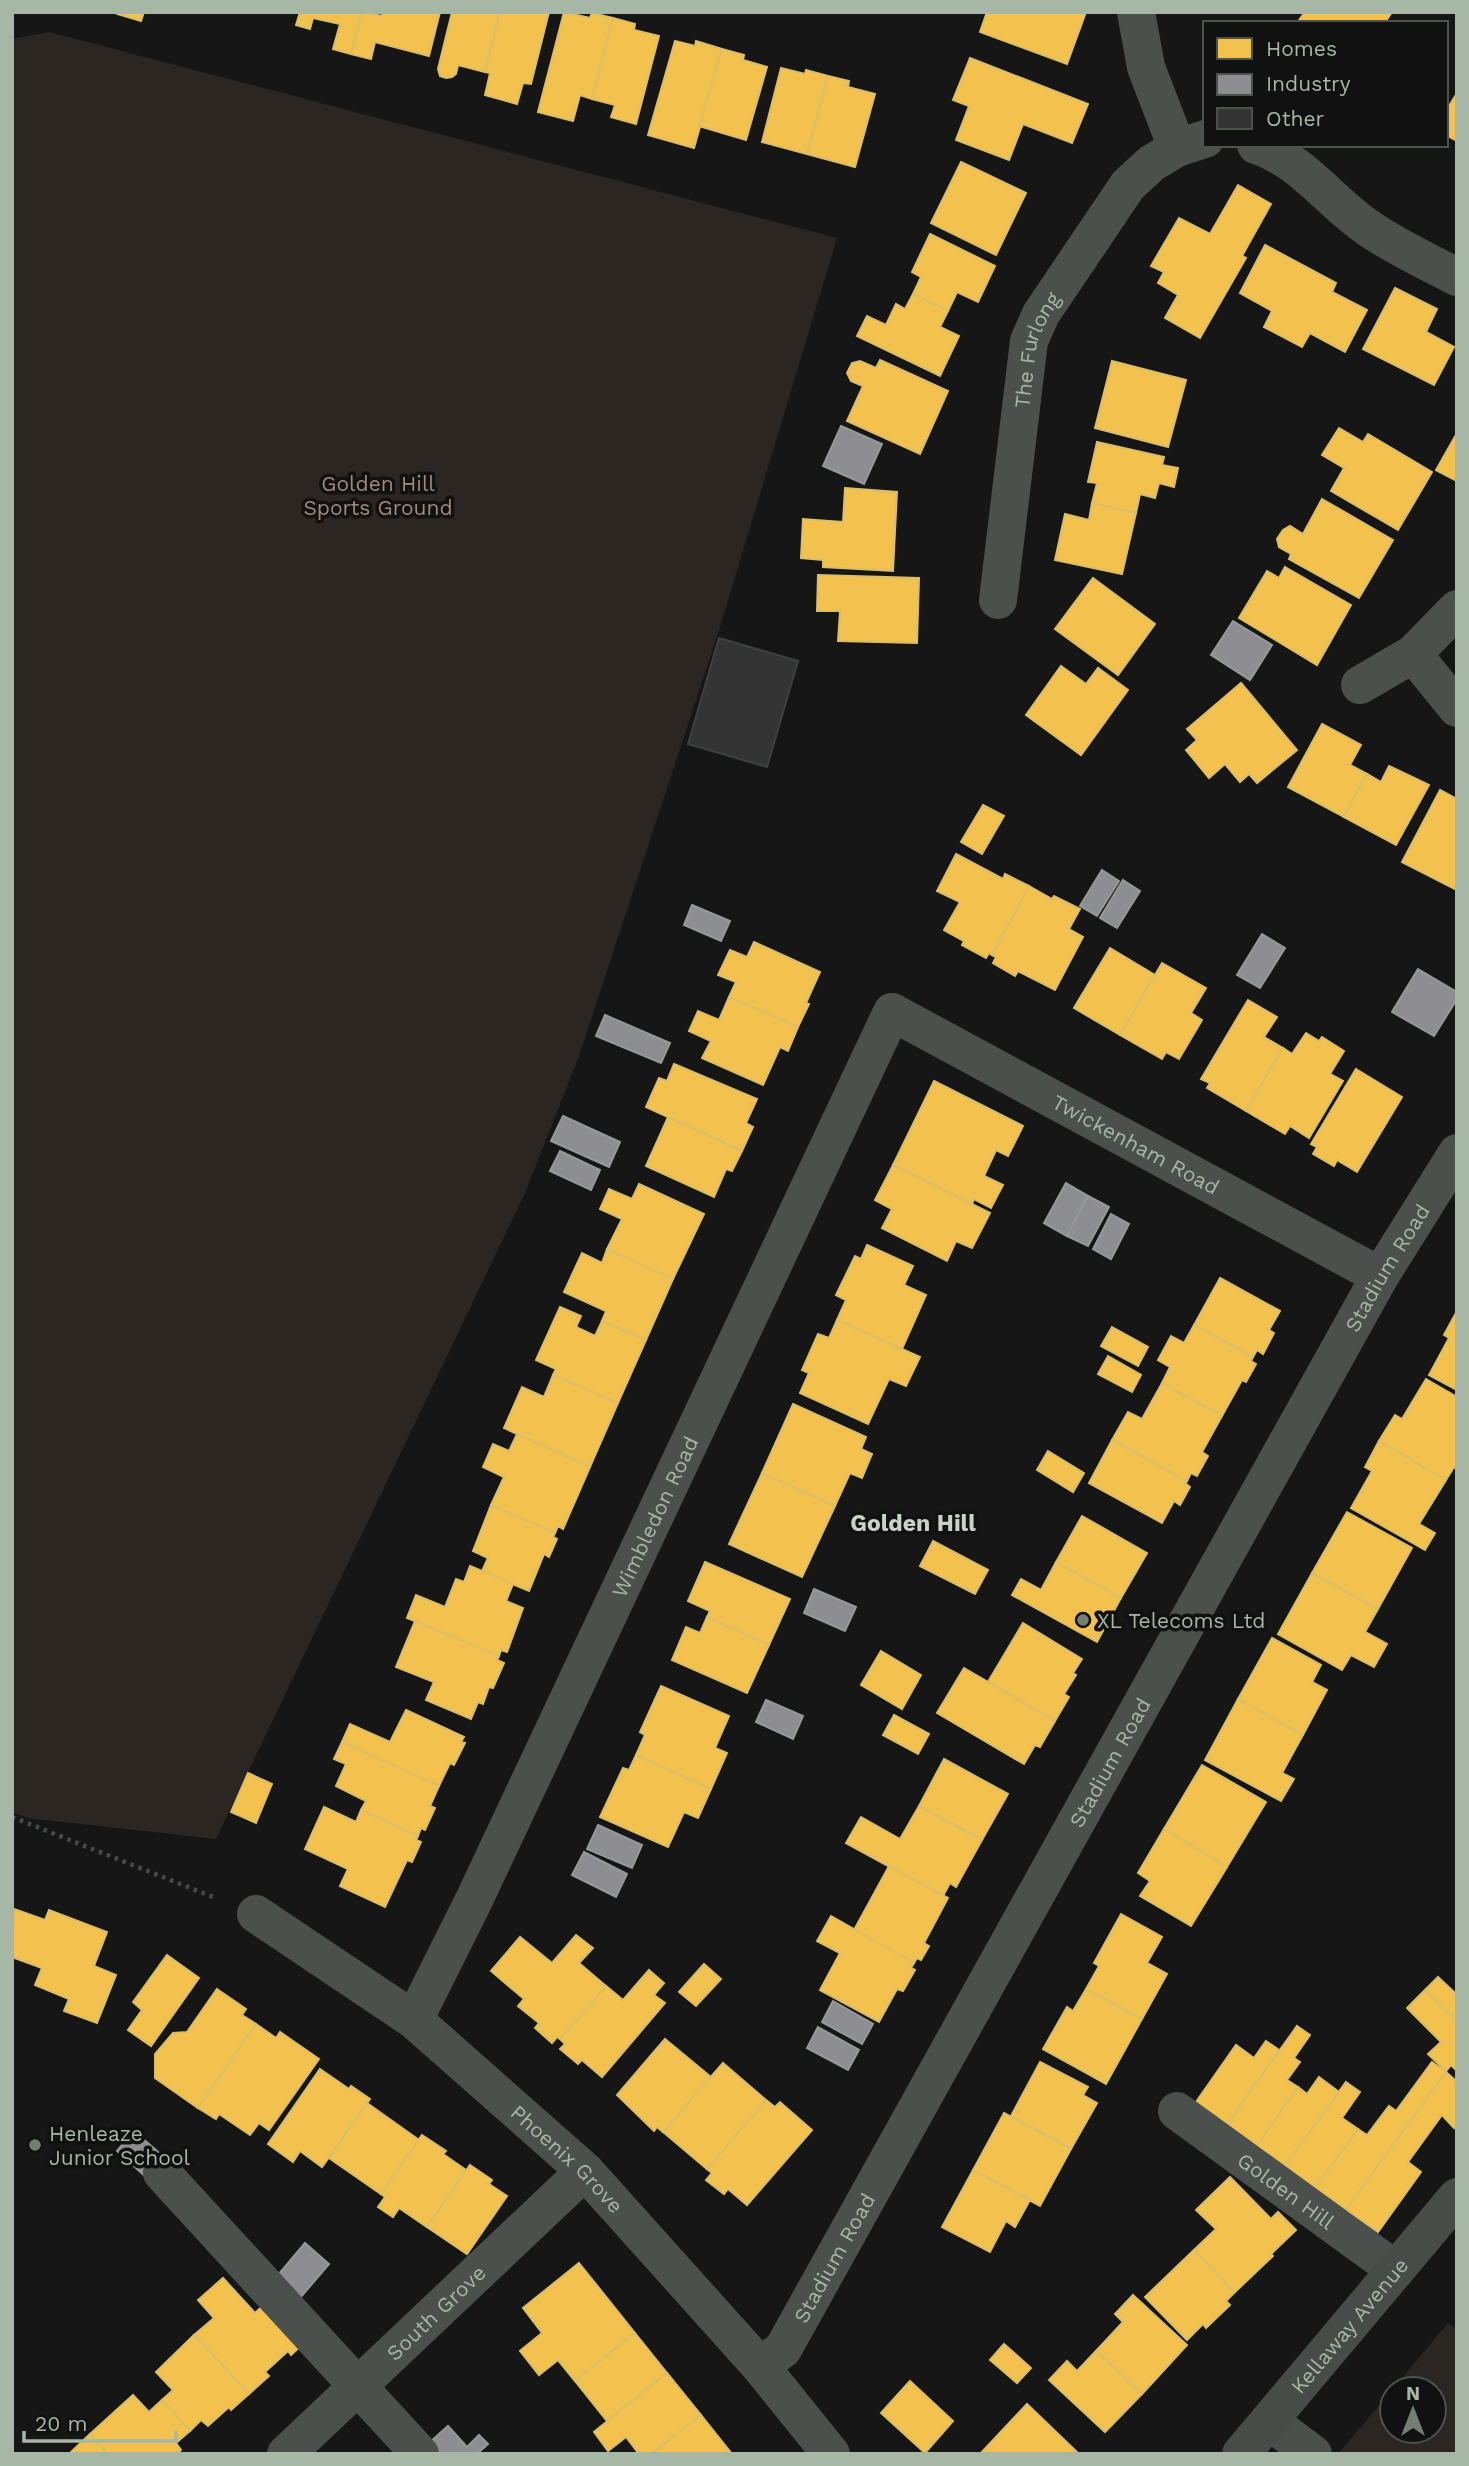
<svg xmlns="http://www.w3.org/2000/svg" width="1469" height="2466" font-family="'Work Sans',sans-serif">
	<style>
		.green { fill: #2c2622 }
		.homes { fill: #f2c14e; stroke: #dbbe68; stroke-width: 2 }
		.industry { fill: #8d8d92; stroke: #949a98; stroke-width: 2 }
		.building { fill: #333433; stroke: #3e423e; stroke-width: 2 }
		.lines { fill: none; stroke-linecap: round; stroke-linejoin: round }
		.path { stroke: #464b46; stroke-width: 4.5; stroke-dasharray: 3.5 5; stroke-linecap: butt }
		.minor { stroke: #4b504c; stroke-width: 38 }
		.major { stroke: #484c48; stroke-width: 38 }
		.poi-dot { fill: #747f74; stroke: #101110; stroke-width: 2.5 }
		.labels { text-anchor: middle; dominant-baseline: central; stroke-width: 7; stroke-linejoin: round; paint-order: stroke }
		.street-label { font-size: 21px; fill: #a6b7a6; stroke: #101110 }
		.park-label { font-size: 21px; fill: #a38a7c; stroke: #101110 }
		.poi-label { font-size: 21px; fill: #a6b7a6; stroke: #101110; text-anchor: start }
		.neighbourhood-label { font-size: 23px; font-weight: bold; fill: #c7d3c7; stroke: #101110 }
	</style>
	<rect width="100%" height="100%" fill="#161616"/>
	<g class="green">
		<polygon points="49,32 837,238 720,627 579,1056 525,1193 216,1839 28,1818 12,1812 12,39"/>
		<polygon points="1448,2323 1457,2329 1457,2454 1338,2454 1392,2390 1392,2431 1434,2431 1434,2389 1393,2389"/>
	</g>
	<g class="homes">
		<polygon points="118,12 144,12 141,21 117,14"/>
		<polygon points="300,12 362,12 351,54 333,49 340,24 313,18 310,29 296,25"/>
		<polygon points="362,12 382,16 383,12 440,12 429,56 375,42 371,59 351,54"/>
		<polygon points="452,12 500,12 485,72 458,65 456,74 452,77 446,78 440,76 438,69"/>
		<polygon points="500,12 549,12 531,84 523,83 517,104 485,95 490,73 485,72"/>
		<polygon points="564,12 590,18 592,13 613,18 592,99 580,95 573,121 538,112"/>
		<polygon points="987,12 1086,12 1067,64 980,32"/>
		<polygon points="1305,12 1392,12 1386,21 1388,23 1297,23"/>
		<polygon points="613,18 635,24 634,30 659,36 636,124 611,117 615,105 592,99"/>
		<polygon points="675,41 695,46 696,41 722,49 694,148 648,135"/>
		<polygon points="722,49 744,55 743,60 767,67 746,140 699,126"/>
		<polygon points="970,58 1088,104 1072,143 1023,124 1009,160 956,140 969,106 953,100"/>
		<polygon points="781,68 805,74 806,70 828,76 807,154 762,142"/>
		<polygon points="828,76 849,81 848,87 875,94 855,167 807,154"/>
		<polygon points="1457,93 1457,141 1446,135 1446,111"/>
		<polygon points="961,162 1026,193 996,255 931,223"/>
		<polygon points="1238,185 1271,204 1242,256 1246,258 1200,338 1165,318 1178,295 1158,283 1164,272 1151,266 1179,218 1210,234"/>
		<polygon points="930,234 995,266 978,302 957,292 948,311 913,294 921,277 912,272"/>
		<polygon points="1265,245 1336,283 1332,292 1367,310 1345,352 1310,333 1302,347 1264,327 1272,311 1240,293"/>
		<polygon points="1395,288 1437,309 1426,332 1454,347 1434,385 1363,349"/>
		<polygon points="913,294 948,311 940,327 959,336 940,376 857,336 867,316 886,325 896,304 905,309"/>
		<polygon points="880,360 948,391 920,454 847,421 863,386 851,381 847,373 852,363 860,361 876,368"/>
		<polygon points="1112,361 1186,380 1168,447 1095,428"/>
		<polygon points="1339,428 1363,442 1368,434 1432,472 1398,530 1331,491 1344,468 1322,455"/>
		<polygon points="1457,433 1457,481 1436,470"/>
		<polygon points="1097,442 1164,457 1162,465 1178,468 1174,487 1159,483 1155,498 1140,494 1136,513 1092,503 1097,483 1088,482"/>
		<polygon points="845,488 897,492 893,571 823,567 823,560 801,558 803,519 843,522"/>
		<polygon points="1322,499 1393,540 1359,598 1289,559 1291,554 1279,547 1277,539 1283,530 1290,526 1303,534"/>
		<polygon points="1092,503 1136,513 1122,574 1055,560 1065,514 1089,520"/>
		<polygon points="1285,567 1351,605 1317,665 1239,618 1267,571 1279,578"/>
		<polygon points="818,575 919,578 917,643 838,641 840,611 817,611"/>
		<polygon points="1093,578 1155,624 1118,675 1055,629"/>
		<polygon points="1061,666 1086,684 1098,668 1128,690 1081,755 1026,715"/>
		<polygon points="1241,683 1297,750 1257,783 1249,774 1240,782 1225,764 1209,778 1186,750 1197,740 1187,729"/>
		<polygon points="1322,724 1361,745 1350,765 1367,774 1344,817 1288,787"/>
		<polygon points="1389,766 1429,785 1396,845 1344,817 1367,774 1381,782"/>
		<polygon points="1440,790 1457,799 1457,890 1402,862"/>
		<polygon points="983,805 1004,816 982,854 961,842"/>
		<polygon points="956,854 1003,879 1005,874 1029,886 992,955 989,953 986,958 962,945 964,941 944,930 960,902 937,891"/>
		<polygon points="1029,886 1052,899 1054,896 1080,909 1069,929 1083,937 1055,990 1018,971 1015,976 993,963 996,957 992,955"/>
		<polygon points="754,942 820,972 806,1003 809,1004 798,1027 729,997 736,982 718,975 730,950 747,957"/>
		<polygon points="1110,948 1155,975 1120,1035 1074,1008"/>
		<polygon points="1162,963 1206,988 1191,1013 1202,1020 1179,1059 1166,1052 1162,1059 1120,1035"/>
		<polygon points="729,997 798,1027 788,1051 780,1047 763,1085 702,1058 711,1041 689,1031 698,1011 719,1020"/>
		<polygon points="1248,1000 1277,1017 1264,1037 1283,1048 1246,1111 1207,1088 1210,1083 1201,1079"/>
		<polygon points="1306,1033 1319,1041 1322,1037 1344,1051 1330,1074 1343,1081 1309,1138 1290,1126 1285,1134 1246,1111 1283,1048 1292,1054"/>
		<polygon points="674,1064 757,1099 746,1123 753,1127 742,1151 646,1107 659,1078 667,1081"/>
		<polygon points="1356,1069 1402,1097 1357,1172 1337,1160 1334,1166 1313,1154 1317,1147 1311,1144"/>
		<polygon points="934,1081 1023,1126 1008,1156 996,1150 984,1176 1003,1185 991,1208 974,1199 972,1204 893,1165"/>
		<polygon points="668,1117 742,1151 732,1171 726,1169 714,1197 646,1166"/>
		<polygon points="893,1165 990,1213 972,1248 956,1241 947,1261 882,1228 892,1209 875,1200"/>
		<polygon points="639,1184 704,1214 673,1279 607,1249 622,1219 600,1209 609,1189 632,1199"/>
		<polygon points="867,1245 913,1266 904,1285 926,1295 902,1349 837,1320 846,1300 836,1295 855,1256 861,1259"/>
		<polygon points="607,1249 673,1279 646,1340 602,1321 606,1311 564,1292 582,1253 602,1263"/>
		<polygon points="1220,1278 1280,1311 1269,1330 1274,1333 1263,1354 1257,1350 1253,1357 1194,1325"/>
		<polygon points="560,1307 581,1316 576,1327 595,1336 602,1321 646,1340 618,1403 553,1375 556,1369 536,1360"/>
		<polygon points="1457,1311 1457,1390 1429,1375 1449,1338 1444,1335"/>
		<polygon points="837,1320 920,1357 906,1386 889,1379 868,1424 800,1393 809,1373 802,1370 818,1334 829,1338"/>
		<polygon points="1194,1325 1253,1357 1251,1361 1256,1364 1246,1382 1242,1380 1222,1416 1162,1383 1170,1367 1158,1360 1171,1336 1184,1343"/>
		<polygon points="1112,1327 1148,1347 1138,1366 1101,1346"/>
		<polygon points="1108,1356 1141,1375 1132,1392 1098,1374"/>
		<polygon points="553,1375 618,1403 590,1467 504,1428 522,1387 544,1397"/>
		<polygon points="1426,1379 1457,1397 1457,1469 1454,1467 1446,1480 1379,1441 1395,1415 1402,1419"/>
		<polygon points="1162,1383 1222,1416 1202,1452 1208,1456 1197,1476 1191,1473 1187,1481 1112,1440 1128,1412 1142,1419"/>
		<polygon points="793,1404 866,1437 861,1449 872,1454 862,1478 850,1473 835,1506 762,1473"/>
		<polygon points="517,1434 590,1467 563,1529 558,1526 555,1533 491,1505 504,1477 483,1467 493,1444 509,1451"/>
		<polygon points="1112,1440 1187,1481 1185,1483 1190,1487 1180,1505 1174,1501 1162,1523 1089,1483"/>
		<polygon points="1379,1441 1446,1480 1419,1524 1435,1533 1425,1550 1351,1508 1372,1471 1365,1467"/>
		<polygon points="1048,1451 1084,1473 1073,1492 1037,1470"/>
		<polygon points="762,1473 835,1506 802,1577 729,1544"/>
		<polygon points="491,1505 555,1533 553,1537 557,1539 549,1557 544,1554 529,1591 482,1571 488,1558 473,1551"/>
		<polygon points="1347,1512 1412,1548 1378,1609 1312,1573"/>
		<polygon points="1082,1516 1147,1553 1121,1598 1056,1562"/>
		<polygon points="933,1541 988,1570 975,1594 920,1566"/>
		<polygon points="705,1562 790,1599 769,1645 707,1617 710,1611 688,1601"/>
		<polygon points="1056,1562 1121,1598 1097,1642 1012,1595 1021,1579 1041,1590"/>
		<polygon points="470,1566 513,1584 506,1601 523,1608 507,1652 501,1650 499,1656 407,1618 416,1595 445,1607 456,1579 464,1582"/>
		<polygon points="1312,1573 1378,1609 1365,1632 1387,1644 1374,1667 1351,1655 1342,1670 1278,1634"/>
		<polygon points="707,1617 769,1645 747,1693 672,1660 686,1627 700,1633"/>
		<polygon points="415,1621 499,1656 497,1660 504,1663 493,1688 489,1687 483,1704 478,1702 471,1719 426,1700 434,1682 396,1667"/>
		<polygon points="1023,1623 1082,1659 1073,1673 1076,1675 1064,1694 1069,1697 1055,1721 988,1682"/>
		<polygon points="1272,1638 1321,1665 1312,1682 1327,1690 1303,1735 1238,1699"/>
		<polygon points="881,1651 921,1675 902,1709 861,1685"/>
		<polygon points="964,1668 1055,1721 1040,1747 1035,1745 1024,1764 937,1713"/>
		<polygon points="661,1686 729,1716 715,1748 727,1753 711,1789 636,1755 645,1735 640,1732"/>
		<polygon points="1238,1699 1303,1735 1282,1773 1294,1779 1281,1801 1205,1760"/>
		<polygon points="406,1710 464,1737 461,1742 465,1743 454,1765 450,1763 439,1786 342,1742 350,1724 390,1742"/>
		<polygon points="894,1715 929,1734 918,1754 883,1735"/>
		<polygon points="342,1742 439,1786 430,1806 435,1808 425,1830 421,1828 418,1836 361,1810 366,1801 336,1786 346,1764 334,1759"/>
		<polygon points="636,1755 711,1789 698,1818 684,1812 668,1847 600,1817 623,1768 629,1770"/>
		<polygon points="944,1759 1008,1794 982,1840 919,1806"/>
		<polygon points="1202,1765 1266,1802 1227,1867 1164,1829"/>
		<polygon points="248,1773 272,1784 256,1823 231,1812"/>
		<polygon points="919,1806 982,1840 956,1887 950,1883 943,1896 846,1843 861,1817 900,1839"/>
		<polygon points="324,1807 356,1822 361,1810 418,1836 416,1840 421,1842 412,1862 407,1860 385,1907 340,1886 348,1869 305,1849"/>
		<polygon points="1164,1829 1227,1867 1191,1926 1140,1896 1150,1881 1138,1873"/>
		<polygon points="889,1866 948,1898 924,1943 929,1946 921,1960 917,1958 914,1963 854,1930"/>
		<polygon points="14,1909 45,1920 49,1910 107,1932 94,1966 116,1975 97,2023 64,2011 69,1999 35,1985 42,1968 12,1957"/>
		<polygon points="1121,1914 1162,1937 1147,1963 1167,1974 1142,2019 1086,1989 1099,1966 1094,1963"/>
		<polygon points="831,1916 914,1963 911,1968 915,1970 903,1991 897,1989 879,2022 820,1990 840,1953 817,1941"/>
		<polygon points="576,1935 593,1948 579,1963 606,1986 560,2039 557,2037 552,2043 535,2028 539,2023 518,2006 524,1999 491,1971 520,1937 552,1963"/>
		<polygon points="167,1955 199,1978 151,2046 128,2030 142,2010 133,2002"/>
		<polygon points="704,1964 721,1979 696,2006 679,1992"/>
		<polygon points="649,1970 664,1983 654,1995 665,2003 602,2077 582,2060 578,2064 560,2049 565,2044 560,2039 606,1986 623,2000"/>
		<polygon points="1438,1977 1455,1993 1457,1991 1457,2021 1425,1990"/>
		<polygon points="217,1989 246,2009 242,2015 256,2024 198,2108 155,2078 155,2054 173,2033 187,2032"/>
		<polygon points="1086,1989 1142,2019 1106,2084 1043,2049 1067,2007 1073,2011"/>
		<polygon points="1425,1990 1457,2021 1457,2071 1451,2065 1446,2071 1428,2054 1441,2042 1407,2008"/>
		<polygon points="256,2024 276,2038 280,2032 319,2059 269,2130 259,2123 250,2135 219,2114 216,2119 198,2108"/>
		<polygon points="1297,2026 1310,2035 1294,2058 1300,2062 1287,2080 1298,2087 1257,2146 1227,2124"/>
		<polygon points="665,2039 711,2077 663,2132 657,2127 654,2131 617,2095"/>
		<polygon points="1266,2041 1279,2050 1227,2124 1196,2102 1236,2045 1254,2058"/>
		<polygon points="1040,2062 1088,2087 1083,2095 1097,2103 1071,2149 1011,2116"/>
		<polygon points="1432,2062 1446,2072 1346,2210 1315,2188 1358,2129 1367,2135 1389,2106 1396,2111"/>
		<polygon points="723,2063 766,2100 707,2169 663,2132"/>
		<polygon points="320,2069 349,2089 351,2086 370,2099 322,2167 300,2151 293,2162 268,2144"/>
		<polygon points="1446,2072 1457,2082 1457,2125 1454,2128 1442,2115 1408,2162 1421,2172 1378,2232 1346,2210"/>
		<polygon points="1319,2077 1339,2092 1285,2166 1257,2146 1298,2087 1307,2094"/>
		<polygon points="1346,2082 1360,2092 1342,2118 1358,2129 1315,2188 1285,2166"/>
		<polygon points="766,2100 775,2107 780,2102 812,2130 747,2205 728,2189 724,2194 706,2180 712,2173 707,2169"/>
		<polygon points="367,2103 419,2140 381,2194 329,2158"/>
		<polygon points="1004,2113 1071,2149 1040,2206 973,2170"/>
		<polygon points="422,2135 446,2151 443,2154 466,2170 427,2227 399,2208 393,2217 378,2207 385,2197 381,2194"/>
		<polygon points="470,2165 492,2180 489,2184 507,2196 467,2254 427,2227"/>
		<polygon points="973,2170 1030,2200 1015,2227 1006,2221 990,2252 942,2227"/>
		<polygon points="1230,2177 1271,2219 1278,2212 1296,2230 1271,2254 1273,2256 1235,2292 1194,2250 1216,2229 1196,2210"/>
		<polygon points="1194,2250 1235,2292 1226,2301 1230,2305 1206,2328 1203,2324 1187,2340 1145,2297"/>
		<polygon points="579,2263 635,2333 575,2381 558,2360 539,2375 520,2351 542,2333 523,2308"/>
		<polygon points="223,2278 255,2313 267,2302 305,2342 291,2355 288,2351 265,2372 269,2376 249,2394 194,2335 214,2318 198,2300"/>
		<polygon points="1133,2295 1187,2345 1142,2394 1096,2351 1123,2322 1115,2314"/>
		<polygon points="635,2333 667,2373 607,2421 575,2381"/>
		<polygon points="194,2335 249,2394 231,2410 229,2407 208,2426 201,2420 190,2431 162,2400 173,2390 156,2372"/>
		<polygon points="1004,2344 1031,2368 1017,2383 990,2360"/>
		<polygon points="1096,2351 1142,2394 1105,2432 1049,2380 1067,2361 1077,2371"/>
		<polygon points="667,2373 701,2415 651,2454 639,2454 626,2437 608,2451 594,2432"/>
		<polygon points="910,2381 953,2421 925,2453 881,2413"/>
		<polygon points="133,2395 149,2412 162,2400 190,2431 176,2443 181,2450 177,2454 108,2454 90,2434"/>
		<polygon points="1027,2404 1079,2454 980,2454"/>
		<polygon points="701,2415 732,2454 651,2454"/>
		<polygon points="90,2434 108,2454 69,2454"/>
	</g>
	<g class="industry">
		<polygon points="841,426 882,444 864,484 823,466"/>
		<polygon points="1233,621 1272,645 1250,680 1211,655"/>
		<polygon points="1102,870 1119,881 1097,916 1080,906"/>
		<polygon points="1123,880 1140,891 1117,928 1100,918"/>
		<polygon points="692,905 730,921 721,941 684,925"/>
		<polygon points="1262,934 1285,948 1260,988 1237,975"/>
		<polygon points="1418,969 1457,992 1457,999 1434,1036 1392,1012"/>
		<polygon points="605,1015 670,1043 661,1063 596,1036"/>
		<polygon points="563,1116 620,1142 609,1167 551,1141"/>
		<polygon points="560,1151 600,1170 591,1190 550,1171"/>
		<polygon points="1066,1183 1088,1196 1067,1236 1044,1223"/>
		<polygon points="1088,1196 1109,1207 1088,1246 1067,1236"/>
		<polygon points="1111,1214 1129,1224 1111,1259 1093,1249"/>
		<polygon points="814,1589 856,1607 845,1631 804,1613"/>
		<polygon points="766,1700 803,1716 793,1739 756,1722"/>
		<polygon points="598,1825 642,1845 632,1868 587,1849"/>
		<polygon points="584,1852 627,1874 616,1897 572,1875"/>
		<polygon points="833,2001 873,2024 862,2044 822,2022"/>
		<polygon points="818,2027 859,2050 848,2070 807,2048"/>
		<polygon points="134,2131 164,2157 147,2178 117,2151"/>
		<polygon points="305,2243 329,2264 300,2298 278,2275"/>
		<polygon points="448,2426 467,2447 479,2435 488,2444 477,2454 441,2454 430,2442"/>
	</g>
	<polygon class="building" points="719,638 798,661 767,767 688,744"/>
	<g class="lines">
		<polyline class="path" points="12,1817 213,1897"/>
		<g class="minor">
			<polyline points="1136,12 1146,67 1177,148"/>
			<path d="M1256,145C1302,160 1329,201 1367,227C1395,247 1427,261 1457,277"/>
			<path id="s1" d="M998,600L1029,341L1041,314L1128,185L1152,163L1177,148L1205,139"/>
			<polyline points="1457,609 1413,654 1457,708"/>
			<polyline points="1360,685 1413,654"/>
			<path id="s2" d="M256,1914L414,2020L585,2171L760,2366L831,2454"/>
			<path id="s3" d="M414,2020L473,1902L892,1012L1380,1276"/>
			<path id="s4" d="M1177,2111L1396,2270"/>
			<polyline points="162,2173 420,2454"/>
			<path id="s5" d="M760,2366L783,2349L1380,1276L1457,1153"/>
			<polyline points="1269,2421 1313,2454"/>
			<path id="s6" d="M286,2454L585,2171"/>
		</g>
		<path class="major" id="s7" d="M1241,2454L1457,2197"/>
	</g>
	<g class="poi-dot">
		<circle cx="1083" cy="1620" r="7"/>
		<circle cx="35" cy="2145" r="7"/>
	</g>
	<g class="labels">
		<g class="street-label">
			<text stroke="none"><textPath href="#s1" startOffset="254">The Furlong</textPath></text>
			<text stroke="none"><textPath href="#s3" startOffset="1393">Twickenham Road</textPath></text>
			<text stroke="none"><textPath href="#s5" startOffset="1267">Stadium Road</textPath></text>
			<text stroke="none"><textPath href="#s3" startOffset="558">Wimbledon Road</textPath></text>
			<text stroke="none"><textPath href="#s5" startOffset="700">Stadium Road</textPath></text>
			<text stroke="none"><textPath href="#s2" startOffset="397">Phoenix Grove</textPath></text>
			<text stroke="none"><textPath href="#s4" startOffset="135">Golden Hill</textPath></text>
			<text stroke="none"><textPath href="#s5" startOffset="133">Stadium Road</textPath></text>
			<text stroke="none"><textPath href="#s6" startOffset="206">South Grove</textPath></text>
			<text stroke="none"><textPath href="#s7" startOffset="168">Kellaway Avenue</textPath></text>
		</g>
		<g class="park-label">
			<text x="378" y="483">Golden Hill<tspan x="378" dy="24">Sports Ground</tspan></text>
		</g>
		<g class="poi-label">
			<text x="1097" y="1620">XL Telecoms Ltd</text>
			<text x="49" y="2133">Henleaze<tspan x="49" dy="24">Junior School</tspan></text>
		</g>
		<g class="neighbourhood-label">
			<text x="913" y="1523">Golden Hill</text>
		</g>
	</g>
	<rect width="1469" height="2466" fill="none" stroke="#a6b7a6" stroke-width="28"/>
	<rect x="1203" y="21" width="245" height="126" fill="#101110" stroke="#4c534c" stroke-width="2"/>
	<rect x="1217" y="38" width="35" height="21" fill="#f2c14e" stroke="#4c534c" stroke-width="2"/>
	<text x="1266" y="56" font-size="21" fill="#a6b7a6">Homes</text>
	<rect x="1217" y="74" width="35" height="21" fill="#8d8d92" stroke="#4c534c" stroke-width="2"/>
	<text x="1266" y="91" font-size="21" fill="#a6b7a6">Industry</text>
	<rect x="1217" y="108" width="35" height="21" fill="#333433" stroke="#4c534c" stroke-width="2"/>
	<text x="1266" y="126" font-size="21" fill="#a6b7a6">Other</text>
	<g transform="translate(1413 2410)"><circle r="33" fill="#101110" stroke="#4c534c" stroke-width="2"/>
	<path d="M0-5L12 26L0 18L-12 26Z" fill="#747f74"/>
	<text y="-10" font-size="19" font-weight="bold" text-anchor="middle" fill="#a6b7a6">N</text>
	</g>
	<path d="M24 2431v10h152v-10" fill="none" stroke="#a6b7a6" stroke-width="3.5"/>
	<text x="35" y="2431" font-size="21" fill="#a6b7a6" stroke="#101110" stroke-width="5" paint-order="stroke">20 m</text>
</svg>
